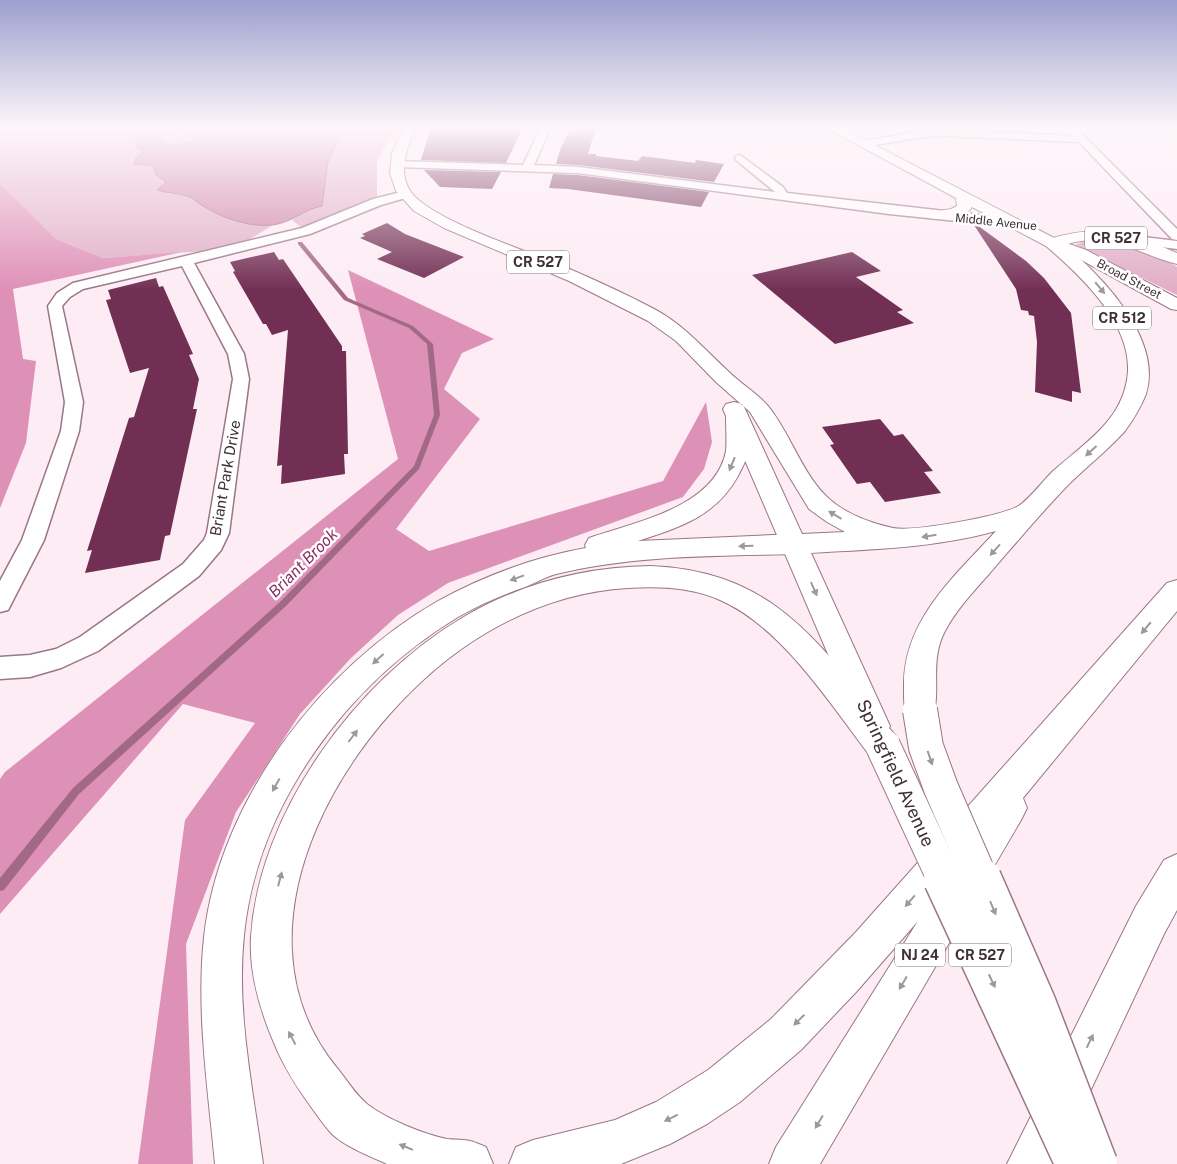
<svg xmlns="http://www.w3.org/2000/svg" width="1177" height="1164" font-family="'Public Sans',sans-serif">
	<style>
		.green { fill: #e1aec6 }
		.forest { fill: #de91b7 }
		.water { fill: #cd81a7; stroke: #a26985 }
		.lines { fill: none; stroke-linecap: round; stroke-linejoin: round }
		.stream { fill: #a26985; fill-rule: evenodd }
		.building { fill: #722f54 }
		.minor-casing { stroke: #9a7687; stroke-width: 3 }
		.secondary-casing { stroke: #9a7687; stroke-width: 2 }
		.primary-casing { stroke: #9a7687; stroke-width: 2 }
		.motorway-casing { stroke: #9a7687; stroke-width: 2 }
		.minor { fill: #fff; fill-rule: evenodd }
		.secondary { fill: #fff; fill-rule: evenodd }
		.primary { fill: #fff; fill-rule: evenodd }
		.motorway { fill: #fff; fill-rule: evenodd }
		.primary-bridge-far1-casing { stroke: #9a7687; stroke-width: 36; stroke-linecap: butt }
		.primary-bridge-casing { stroke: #9a7687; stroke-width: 45; stroke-linecap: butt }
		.primary-bridge-far1 { stroke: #fff; stroke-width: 34 }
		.primary-bridge { stroke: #fff; stroke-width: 42 }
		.oneway { fill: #9f989b }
		.labels { text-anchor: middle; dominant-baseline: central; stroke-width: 5; stroke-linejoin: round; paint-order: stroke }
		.far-street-label { font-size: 12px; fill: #3f3037; stroke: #fff }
		.shield { fill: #fff; stroke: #796e73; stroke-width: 1 }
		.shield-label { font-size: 14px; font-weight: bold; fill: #3f3037 }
		.street-label { font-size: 15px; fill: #3f3037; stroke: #fff }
		.water-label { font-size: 16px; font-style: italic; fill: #8a3063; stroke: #fff }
		.near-street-label { font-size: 18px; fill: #3f3037; stroke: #fff }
	</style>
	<rect width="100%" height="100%" fill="#fdecf4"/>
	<g class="green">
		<polygon points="0,127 204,127 181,132 197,140 175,145 163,144 145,151 154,166 167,181 157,190 187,196 234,221 244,224 273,225 234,249 103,258 56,239 0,183"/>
		<polygon points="316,127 396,127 377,161 377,202 306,231 292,220 313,207 322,206 327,162 344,128"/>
		<path d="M1084,241C1116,240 1150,249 1177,267V295L1075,245Z"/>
	</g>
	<g class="forest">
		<polygon points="0,183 56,239 103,258 182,252 13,289 23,359 36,361 26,443 0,508"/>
		<polygon points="348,270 494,339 462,353 444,389 480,419 396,529 429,551 663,481 706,402 712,442 704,469 683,497 448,583 398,615 351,658 300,714 236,812 186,944 193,1164 138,1164 185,820 255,723 183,704 0,914 0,779 5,772 398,459"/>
	</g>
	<path class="water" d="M204,127L344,128L328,162L322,206C304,209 292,223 272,225C247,227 225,219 203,206C198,203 193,198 187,196C178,193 166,193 157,190L166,182L156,175L154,166L134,164L136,158L145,151L140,150L136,147V137L145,134L155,135L163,144L175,145L197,140L180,132Z"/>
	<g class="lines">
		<g class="stream">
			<polygon points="59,127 154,127 152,128 61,128"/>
			<polygon points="172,127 177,127 195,134 192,135"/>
			<polygon points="298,242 302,242 348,298 413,326 433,344 440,415 419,469 286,606 79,794 4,890 0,891 0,878 73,788 280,602 414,466 434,415 427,344 409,328 344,300 298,244"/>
		</g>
	</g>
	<g class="building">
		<polygon points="431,127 523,127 506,163 421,160"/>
		<polygon points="571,127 596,128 588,154 596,154 596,156 638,161 642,156 695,163 696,160 724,164 714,182 578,165 556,164 560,150"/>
		<polygon points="424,170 501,172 492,189 440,187"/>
		<polygon points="553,174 578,175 709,192 701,207 568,189 549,188"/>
		<polygon points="387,223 405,234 464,257 424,278 377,259 392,252 360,238 365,236 362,234"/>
		<polygon points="974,225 977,225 1026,261 1044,278 1071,313 1081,393 1072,391 1072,402 1035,392 1037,342 1034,316 1029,315 1028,311 1021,310 1016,289"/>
		<polygon points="274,252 279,260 283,259 342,346 342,351 346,351 348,454 344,454 345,474 281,484 282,465 277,466 288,330 272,335 266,324 263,324 233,272 235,271 230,262"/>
		<polygon points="852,252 881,271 856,277 903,310 897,312 914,323 835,344 752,275"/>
		<polygon points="156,278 159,287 163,286 193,354 189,355 199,379 193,409 197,409 170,535 165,536 160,560 85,573 92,550 87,551 129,418 134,417 149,368 130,373 106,300 111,299 108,290"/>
		<polygon points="880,419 894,436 903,434 933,471 924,472 941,493 885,502 870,482 857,484 830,445 834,444 822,427"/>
	</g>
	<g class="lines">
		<g class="minor-casing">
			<g id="minor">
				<polygon points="541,127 551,127 534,165 578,167 775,192 736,160 735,158 736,156 740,155 783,187 787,193 1015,219 1021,223 1015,227 889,214 578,173 397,167 392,164 397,161 523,165"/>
				<polygon points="1067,127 1075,127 1177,229 1177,240 1172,239 1079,142 945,136 922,137 864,147 859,144 864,141 922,131 945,130 1073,136"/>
				<polygon points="405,191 411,195 409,197 381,205 310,234 194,263 244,354 249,379 229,533 221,550 199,576 98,651 61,668 30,677 0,679 0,657 30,655 56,649 80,637 183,564 204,540 207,533 233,379 228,354 182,266 83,289 70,297 62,306 83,402 79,431 44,540 8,610 0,612 0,581 22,540 61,431 65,402 48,306 57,293 73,283 302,228 373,199"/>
				<polygon points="1118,234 1177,241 1177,249 1113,241 1112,238"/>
			</g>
		</g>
		<g class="secondary-casing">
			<path id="secondary" d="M825,127H840L1058,240L1086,250L1177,298V310L1171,309L1074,256L1046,246L972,207C966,218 943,221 932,218L930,215L932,212L951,209L957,206L956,198Z"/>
		</g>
		<g class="primary-casing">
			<path id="primary" d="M404,127H416C407,147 397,172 411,192C430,219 524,250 558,264C591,278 624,293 656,310C685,326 705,350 729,372C741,384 757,393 768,406C790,433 801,471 826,496C843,513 870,523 893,528C912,532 1005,516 1020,505C1032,496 1042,482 1052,472C1084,443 1125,420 1128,371C1130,322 1081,276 1046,246L1044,243L1046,240C1100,223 1126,232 1177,253V264C1134,253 1111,230 1064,245C1102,276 1163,339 1146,394C1141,407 1133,420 1125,431C1107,451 1086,467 1067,486C1040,514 1015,544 989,574C973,592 956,610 945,631C928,663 943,694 931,720L920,724L909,720C903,708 904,696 904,683C905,618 956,575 996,531C934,548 875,549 811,553L890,726L885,736L874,741L863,736L723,409L726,404L734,402L742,404L745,409L802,534L845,532L827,522L809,509L750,412L716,382L676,341L648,321L569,281L444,228L414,211L396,191L390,173L392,154Z"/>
		</g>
		<g class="motorway-casing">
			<g id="motorway">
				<path d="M737,409L745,411L748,416C748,427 750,440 749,451C747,459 742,468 738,476C715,517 680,527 638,541L795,534L804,537L808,544L804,551L795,554C716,556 634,555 556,574C545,577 535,583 525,587C502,595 479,605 458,617C347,684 257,805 244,935C236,1011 253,1089 263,1164H215C208,1089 196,1012 204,937C219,801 321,668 438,601C483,576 535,557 586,548L585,545L589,538C634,522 715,508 726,451C727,440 726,427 726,416L729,411Z"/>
				<path d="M650,566C778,571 820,647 895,735L900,746L895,757L883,761L871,757C830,704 782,627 720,600C692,587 658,586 628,588C577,591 530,607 486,633C351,713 220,925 337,1068C347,1080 355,1094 367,1104C386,1119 423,1134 447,1139C454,1140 462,1139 470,1141C475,1142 481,1145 486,1147L493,1164H387C370,1156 348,1148 333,1135C326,1128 320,1119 314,1111C298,1089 284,1068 274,1043C260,1010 249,974 251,937C259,812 356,681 462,618C519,584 584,567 650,566Z"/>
				<polygon points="1177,580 1177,611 1023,798 1027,808 1021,820 820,1164 769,1164 776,1147 918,921 857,991 801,1050 740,1102 707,1124 670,1144 621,1164 509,1164 516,1147 533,1140 615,1120 656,1102 708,1070 771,1019 856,932 1167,583"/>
				<polygon points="1177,854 1177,910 1164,934 1056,1164 1007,1164 1136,906 1164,860"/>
			</g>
		</g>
		<use href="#minor" class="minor"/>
		<use href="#secondary" class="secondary"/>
		<use href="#primary" class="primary"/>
		<use href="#motorway" class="motorway"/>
		<g class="primary-bridge-far1-casing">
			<g id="primary-bridge-far1">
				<polyline points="920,710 926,747 941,788 981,880"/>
				<polyline points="883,746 945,880"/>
			</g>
		</g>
		<g class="primary-bridge-casing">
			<g id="primary-bridge">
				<polyline points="945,879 1077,1164"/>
				<polyline points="980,879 1035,1005 1096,1164"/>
			</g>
		</g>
		<use href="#primary-bridge-far1" class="primary-bridge-far1"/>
		<use href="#primary-bridge" class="primary-bridge"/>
	</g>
	<defs><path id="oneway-solid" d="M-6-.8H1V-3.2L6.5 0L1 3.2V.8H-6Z" transform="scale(1.25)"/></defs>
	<g class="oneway">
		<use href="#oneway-solid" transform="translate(1100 288) rotate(50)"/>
		<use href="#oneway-solid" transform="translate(1091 451) rotate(138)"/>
		<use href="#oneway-solid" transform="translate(732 464) rotate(112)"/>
		<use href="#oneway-solid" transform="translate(835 515) rotate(-149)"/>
		<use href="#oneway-solid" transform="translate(929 536) rotate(171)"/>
		<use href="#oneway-solid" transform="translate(746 546) rotate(178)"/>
		<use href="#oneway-solid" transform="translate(995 550) rotate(132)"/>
		<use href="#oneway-solid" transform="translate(517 578) rotate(160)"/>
		<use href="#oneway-solid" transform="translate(814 589) rotate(66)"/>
		<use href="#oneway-solid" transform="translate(1146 628) rotate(130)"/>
		<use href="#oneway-solid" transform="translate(378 659) rotate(138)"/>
		<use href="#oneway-solid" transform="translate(353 736) rotate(-53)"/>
		<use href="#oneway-solid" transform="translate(930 758) rotate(71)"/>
		<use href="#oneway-solid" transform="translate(276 785) rotate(119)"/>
		<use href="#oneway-solid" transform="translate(280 879) rotate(-75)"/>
		<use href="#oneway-solid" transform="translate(910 901) rotate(131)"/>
		<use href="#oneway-solid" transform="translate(993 908) rotate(67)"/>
		<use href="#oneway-solid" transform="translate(992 981) rotate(65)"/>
		<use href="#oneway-solid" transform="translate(903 983) rotate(121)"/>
		<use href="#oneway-solid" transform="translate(799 1020) rotate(136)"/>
		<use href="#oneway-solid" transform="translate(292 1038) rotate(-118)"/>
		<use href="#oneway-solid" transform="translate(1090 1041) rotate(-64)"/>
		<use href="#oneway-solid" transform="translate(671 1118) rotate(154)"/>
		<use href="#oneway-solid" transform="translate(819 1122) rotate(121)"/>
		<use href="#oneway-solid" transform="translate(406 1147) rotate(-158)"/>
	</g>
	<linearGradient id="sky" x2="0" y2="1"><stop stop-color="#9da0ce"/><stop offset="0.44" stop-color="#fef6fa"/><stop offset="1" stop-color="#fef6fa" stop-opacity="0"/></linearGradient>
	<rect width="1177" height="290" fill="url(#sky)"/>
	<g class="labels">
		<g class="far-street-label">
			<text transform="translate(996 222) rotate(6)">Middle Avenue</text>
			<text transform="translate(1129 279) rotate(28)">Broad Street</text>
		</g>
		<g class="shield">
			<rect x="1085" y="226.5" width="62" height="23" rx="4"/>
			<rect x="507" y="250.5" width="62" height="23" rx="4"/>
			<rect x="1093" y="306.5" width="58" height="23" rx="4"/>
			<rect x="895" y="943.5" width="50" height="23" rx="4"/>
			<rect x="949" y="943.5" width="62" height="23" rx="4"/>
		</g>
		<g class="shield-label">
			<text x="1116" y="238">CR 527</text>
			<text x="538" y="262">CR 527</text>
			<text x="1122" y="318">CR 512</text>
			<text x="920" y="955">NJ 24</text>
			<text x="980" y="955">CR 527</text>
		</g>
		<g class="street-label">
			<text transform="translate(225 478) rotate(-80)">Briant Park Drive</text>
		</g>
		<g class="water-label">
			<text transform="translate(303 563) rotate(-45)">Briant Brook</text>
		</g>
		<g class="near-street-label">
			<text transform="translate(896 773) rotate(65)">Springfield Avenue</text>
		</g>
	</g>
</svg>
